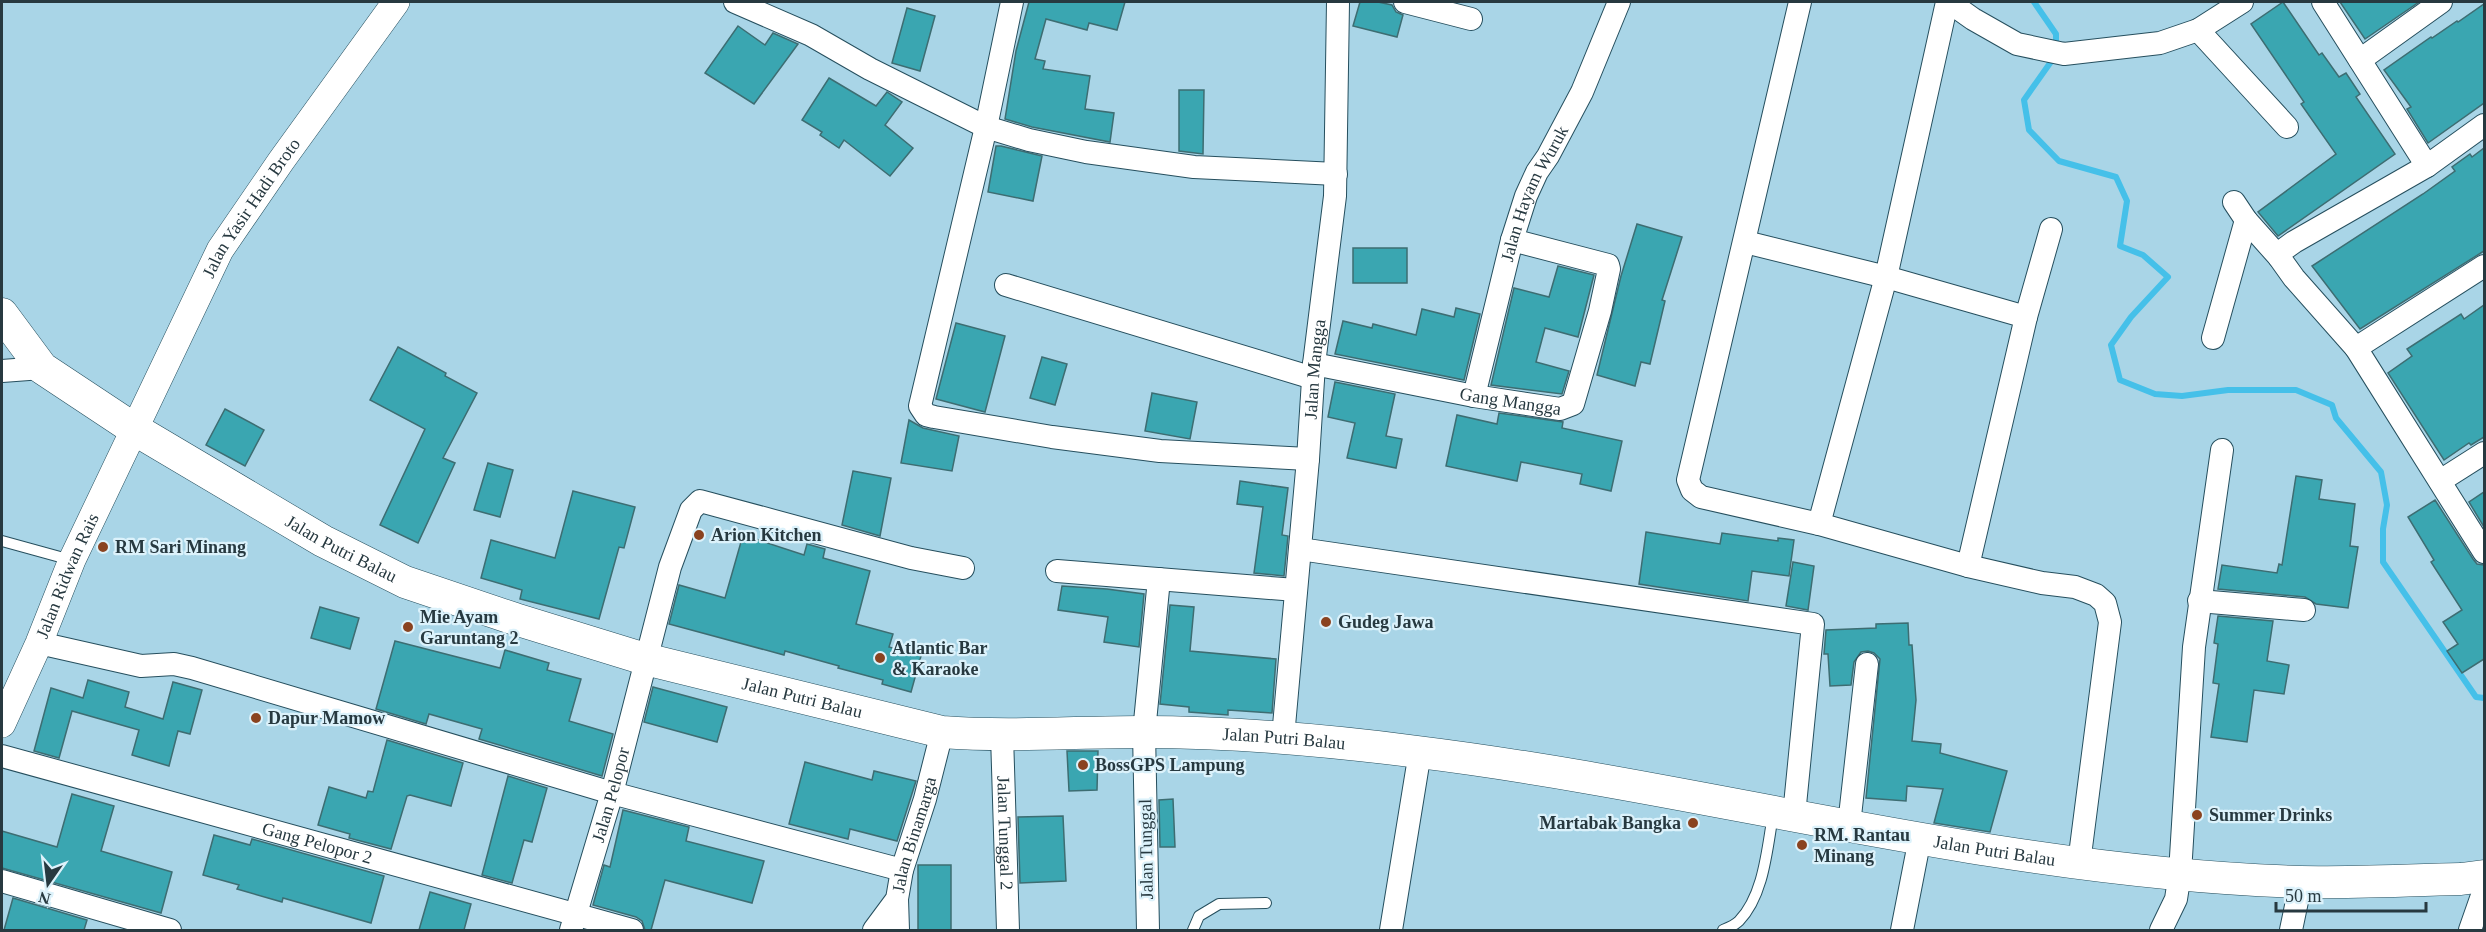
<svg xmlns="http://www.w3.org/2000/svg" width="2486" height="932" font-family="'Times New Roman',serif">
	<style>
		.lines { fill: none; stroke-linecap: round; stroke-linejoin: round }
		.stream { stroke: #45c0e9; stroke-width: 6 }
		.building { fill: #3aa6b1; stroke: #3d6d72; stroke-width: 1.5 }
		.service-casing { stroke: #264f5e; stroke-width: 12 }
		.minor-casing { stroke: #264f5e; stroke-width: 24 }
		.tertiary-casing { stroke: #264f5e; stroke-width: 28 }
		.secondary-casing { stroke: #264f5e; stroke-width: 33 }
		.service { stroke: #fff; stroke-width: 10 }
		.minor { stroke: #fff; stroke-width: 22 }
		.tertiary { stroke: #fff; stroke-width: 27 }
		.secondary { stroke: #fff; stroke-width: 32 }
		.poi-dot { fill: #8a4320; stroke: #dcf2fb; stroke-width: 2 }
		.labels { text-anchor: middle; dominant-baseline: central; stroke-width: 4.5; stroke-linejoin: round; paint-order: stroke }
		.street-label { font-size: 18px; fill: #273940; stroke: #dcf2fb }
		.poi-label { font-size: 18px; font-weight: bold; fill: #273940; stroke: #dcf2fb; text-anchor: start }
	</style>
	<rect width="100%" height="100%" fill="#a9d5e7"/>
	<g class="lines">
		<g class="stream">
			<polyline points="2034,2 2056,34 2056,47"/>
			<polyline points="2055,56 2024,100 2029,130 2059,161 2116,177 2127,201 2120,246 2143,255 2168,277 2131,317 2111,345 2120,380 2155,394 2182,396 2228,390 2296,390 2332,405 2336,418 2381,472 2387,505 2383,529 2383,562 2476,697 2484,698"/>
		</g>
	</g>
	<g class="building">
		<polygon points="1029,2 1125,2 1117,30 1089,23 1087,30 1046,19 1035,59 1045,61 1043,69 1090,76 1085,109 1114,113 1110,142 1032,127 1005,119 1016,51"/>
		<polygon points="1360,2 1378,2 1392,5 1396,12 1403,15 1397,37 1353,26"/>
		<polygon points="2283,2 2319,55 2322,53 2339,77 2346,73 2360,94 2356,97 2395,154 2278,236 2258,212 2336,154 2301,104 2304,102 2251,24"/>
		<polygon points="2340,2 2419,2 2365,39"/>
		<polygon points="2484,4 2484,103 2428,143 2407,109 2411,107 2384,70 2431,37 2432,38 2457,21 2458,22"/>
		<polygon points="907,8 935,16 920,71 892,63"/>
		<polygon points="738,26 765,45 773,33 798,44 754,104 705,73"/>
		<polygon points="829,78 876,106 887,92 902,102 885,125 913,148 890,176 844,140 839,148 820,135 822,132 802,120"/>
		<polygon points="1179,90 1204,90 1203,154 1179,151"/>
		<polygon points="996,146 1001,146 1042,156 1033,201 988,192"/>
		<polygon points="2484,148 2484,251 2360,329 2312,266 2423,194 2455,171 2452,167 2470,154 2472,157"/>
		<polygon points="1637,224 1682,237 1662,300 1665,301 1650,364 1641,362 1635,386 1597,375 1621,276"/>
		<rect x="1353" y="248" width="54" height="35"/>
		<polygon points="1558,266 1594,275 1578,337 1545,328 1536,362 1569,371 1562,394 1491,385 1514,288 1549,297"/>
		<polygon points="2484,305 2484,437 2471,445 2469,443 2444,460 2388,373 2412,356 2407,349 2461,314 2464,319"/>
		<polygon points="1456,308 1480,314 1464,380 1335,354 1343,321 1372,328 1373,324 1416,335 1422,309 1454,317"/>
		<polygon points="956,323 1005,336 985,412 936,399"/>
		<polygon points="398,347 446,373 445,376 477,393 443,458 455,463 418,543 380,525 425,429 370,400"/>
		<polygon points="1042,357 1067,364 1055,405 1030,398"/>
		<polygon points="1335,382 1395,394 1386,436 1402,439 1396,468 1347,458 1355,423 1328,417"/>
		<polygon points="1152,393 1197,402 1190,439 1145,431"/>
		<polygon points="225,409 264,430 245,466 206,445"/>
		<polygon points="1499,413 1563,422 1562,428 1622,441 1611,491 1580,484 1582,474 1521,462 1517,481 1446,466 1457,415 1497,424"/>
		<polygon points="909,420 923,428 959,436 952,471 901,463"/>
		<polygon points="488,463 513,470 500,517 474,510"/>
		<polygon points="853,471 891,478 880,536 842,525"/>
		<polygon points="2296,476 2322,480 2319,499 2355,504 2350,546 2358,547 2348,608 2316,604 2305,597 2218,589 2222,565 2277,573 2279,564 2282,565"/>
		<polygon points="1240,481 1288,488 1282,535 1288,536 1284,576 1254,573 1263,507 1237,504"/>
		<polygon points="573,491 635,507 624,548 619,547 599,619 520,599 522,590 481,578 491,540 555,558"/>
		<polygon points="2484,492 2484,527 2469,502"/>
		<polygon points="2435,500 2473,559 2477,564 2484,565 2484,659 2462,673 2447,651 2458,644 2443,622 2462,610 2431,562 2434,560 2408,517"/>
		<polygon points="1646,532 1720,544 1722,533 1778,541 1778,538 1794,540 1789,576 1752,571 1748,601 1639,584"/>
		<polygon points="743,535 804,555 807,544 825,549 823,558 870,571 856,624 893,634 889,647 921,656 911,692 882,684 883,680 838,668 839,666 785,651 784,655 669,624 679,585 725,598"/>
		<polygon points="1793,562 1814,566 1808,610 1786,606"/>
		<polygon points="1062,586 1107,589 1144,594 1139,647 1104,642 1108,617 1058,610"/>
		<polygon points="1170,605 1194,607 1190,651 1276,659 1272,713 1228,710 1228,715 1189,712 1189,707 1160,704"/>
		<polygon points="320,607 359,618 350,649 311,638"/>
		<polygon points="2218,616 2273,621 2267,661 2289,665 2284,694 2254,690 2247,742 2211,737 2219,684 2213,683 2218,644 2214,643"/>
		<polygon points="1908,623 1909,645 1912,645 1916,700 1912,741 1941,744 1940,753 2007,771 1990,832 1934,823 1943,789 1907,786 1906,801 1866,798 1880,659 1874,653 1868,651 1861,652 1854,662 1851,685 1830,686 1828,654 1824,654 1826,630 1876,628 1876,624"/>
		<polygon points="395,641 500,668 505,650 549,663 547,670 581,679 569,721 613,734 602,776 479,739 482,729 429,714 426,724 376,709"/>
		<polygon points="88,680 129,692 125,707 163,719 173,682 202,690 190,734 178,731 169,766 132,755 139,730 72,711 59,758 34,751 51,688 83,698"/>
		<polygon points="653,687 727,707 717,742 644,722"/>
		<polygon points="387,740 463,763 451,806 410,795 407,796 391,849 349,838 350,834 318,825 329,787 366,798 368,791 373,792"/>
		<polygon points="1067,751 1098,751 1097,790 1069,791"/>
		<polygon points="805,762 872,780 874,771 916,781 897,841 850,829 848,839 789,824"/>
		<polygon points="508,776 547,788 532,842 524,840 512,883 482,875"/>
		<polygon points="72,794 114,806 101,851 172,872 161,913 2,868 2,831 57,847"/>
		<polygon points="1173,799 1175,847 1160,847 1159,800"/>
		<polygon points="623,810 689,827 686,841 764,861 752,903 665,880 651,930 645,930 642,921 636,917 593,905 604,865 610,867"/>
		<polygon points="1063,816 1066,881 1020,883 1018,817"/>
		<polygon points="214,835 250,845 252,839 384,876 371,923 283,898 282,902 237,889 239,885 203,875"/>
		<rect x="918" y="865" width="33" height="65"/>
		<polygon points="430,892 471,904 464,930 419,930"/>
		<polygon points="13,898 87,920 84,930 4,930"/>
	</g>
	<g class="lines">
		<g class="service-casing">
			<g id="service">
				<polyline points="2,541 71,560"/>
				<polyline points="1193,930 1199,916 1219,904 1266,903"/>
				<path d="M1723,930C1728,928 1735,925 1739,921C1764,895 1767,849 1773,815"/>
			</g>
		</g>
		<g class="minor-casing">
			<g id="minor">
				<polyline points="735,2 811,35 870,69 986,127 1029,140 1086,152 1194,167 1336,174"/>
				<polyline points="1012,2 986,127 920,406 926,415 934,417 1052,437 1160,451 1308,459"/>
				<polyline points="1405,2 1471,19"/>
				<polyline points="1800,2 1688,480 1692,490 1701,497 1819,524 1886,277 1947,2"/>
				<polyline points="1949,2 1973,19 2017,44 2064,54 2160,43 2198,30 2242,2"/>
				<polyline points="2323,2 2427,166"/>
				<polyline points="2198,30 2287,127"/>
				<polyline points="2360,60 2441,2"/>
				<polyline points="2484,125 2427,166 2294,242 2283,250 2279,257 2294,278 2356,348 2484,552"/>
				<polyline points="2234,202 2246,220 2279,257"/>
				<polyline points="1745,242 1886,277 2026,317 1968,566"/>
				<polyline points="1006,285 1313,378"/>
				<polyline points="2026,317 2051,229"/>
				<polyline points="2213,338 2246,220"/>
				<polyline points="2356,348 2484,266"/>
				<path id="s1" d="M1314,364L1474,396L1560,409L1573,404L1600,311L1609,269L1608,265L1512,240"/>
				<polyline points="2,371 42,368"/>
				<path id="s2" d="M1474,396L1512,240L1526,196L1537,172L1548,156L1582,92L1619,2"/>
				<polyline points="2440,481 2484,453"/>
				<polyline points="1819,524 1968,566 2042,583 2075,587 2096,595 2105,603 2110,622 2079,863"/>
				<polyline points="1300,549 1813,624 1794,815"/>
				<polyline points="1057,571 1296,590"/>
				<polyline points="2199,601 2304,610"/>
				<polyline points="39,643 141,666 174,664 192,668 612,793 902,870"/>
				<path id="s3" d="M1002,735L1008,930"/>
				<path id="s4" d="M1283,737L1308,459L1314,364L1335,196L1338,2"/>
				<path id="s5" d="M2,756L632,930"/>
				<polyline points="1849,825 1867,664"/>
				<polyline points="2,881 170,930"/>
				<polyline points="897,899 898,930"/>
				<path id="s6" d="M571,930L612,793L670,567L691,510L700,501L911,558L963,568"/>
				<path id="s7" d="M874,930L897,899L902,870L925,799L942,732"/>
				<polyline points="1148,930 1144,732 1159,579"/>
				<polyline points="1391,930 1420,752"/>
				<polyline points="1902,930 1920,838"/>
				<polyline points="2161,930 2176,899 2180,873 2194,647 2222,450"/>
				<polyline points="2291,930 2301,882"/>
				<polyline points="2470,930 2484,890"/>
			</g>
		</g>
		<g class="tertiary-casing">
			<g id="tertiary">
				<path id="s8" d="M2,724L39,643L72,560L220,250L281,161L396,2"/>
			</g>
		</g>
		<g class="secondary-casing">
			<g id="secondary">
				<path id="s9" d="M2,314L42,368L134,429L323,541L405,582L515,619L645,659L942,732C1008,737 1075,732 1141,732C1234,732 1326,740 1418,752C1613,776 1806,822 2001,852C2098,867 2202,879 2300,882C2353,883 2408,880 2461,879L2484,876"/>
			</g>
		</g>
		<use href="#service" class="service"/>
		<use href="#minor" class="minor"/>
		<use href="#tertiary" class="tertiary"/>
		<use href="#secondary" class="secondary"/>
	</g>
	<g class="poi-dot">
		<circle cx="699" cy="535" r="6"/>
		<circle cx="103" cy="547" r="6"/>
		<circle cx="1326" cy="622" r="6"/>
		<circle cx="408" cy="627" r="6"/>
		<circle cx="880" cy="658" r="6"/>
		<circle cx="256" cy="718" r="6"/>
		<circle cx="1083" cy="765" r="6"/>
		<circle cx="2197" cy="815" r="6"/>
		<circle cx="1693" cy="823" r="6"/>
		<circle cx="1802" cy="845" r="6"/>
	</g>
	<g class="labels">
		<g class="street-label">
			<text stroke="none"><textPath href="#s2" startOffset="212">Jalan Hayam Wuruk</textPath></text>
			<text stroke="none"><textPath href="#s8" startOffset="574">Jalan Yasir Hadi Broto</textPath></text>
			<text stroke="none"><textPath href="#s4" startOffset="369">Jalan Mangga</textPath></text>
			<text stroke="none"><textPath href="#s1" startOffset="200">Gang Mangga</textPath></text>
			<text stroke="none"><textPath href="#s9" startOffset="417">Jalan Putri Balau</textPath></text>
			<text stroke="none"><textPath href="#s8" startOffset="162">Jalan Ridwan Rais</textPath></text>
			<text stroke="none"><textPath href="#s9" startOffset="903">Jalan Putri Balau</textPath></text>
			<text stroke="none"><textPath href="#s9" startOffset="1389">Jalan Putri Balau</textPath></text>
			<text stroke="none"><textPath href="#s6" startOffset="141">Jalan Pelopor</textPath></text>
			<text stroke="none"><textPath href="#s3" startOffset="98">Jalan Tunggal 2</textPath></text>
			<text stroke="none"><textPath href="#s7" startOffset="105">Jalan Binamarga</textPath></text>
			<text stroke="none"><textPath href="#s5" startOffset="327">Gang Pelopor 2</textPath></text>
			<text transform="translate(1146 849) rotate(-91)">Jalan Tunggal</text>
			<text stroke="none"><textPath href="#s9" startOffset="2109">Jalan Putri Balau</textPath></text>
		</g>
		<g class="poi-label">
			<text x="711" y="535">Arion Kitchen</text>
			<text x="115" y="547">RM Sari Minang</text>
			<text x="420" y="617">Mie Ayam<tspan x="420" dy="21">Garuntang 2</tspan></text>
			<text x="1338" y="622">Gudeg Jawa</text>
			<text x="892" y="648">Atlantic Bar<tspan x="892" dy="21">&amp; Karaoke</tspan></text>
			<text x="268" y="718">Dapur Mamow</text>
			<text x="1095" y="765">BossGPS Lampung</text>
			<text x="2209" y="815">Summer Drinks</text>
			<text x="1681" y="823" text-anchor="end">Martabak Bangka</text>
			<text x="1814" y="835">RM. Rantau<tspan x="1814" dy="21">Minang</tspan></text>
		</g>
	</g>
	<rect width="2486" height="932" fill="none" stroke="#273940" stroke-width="6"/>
	<g transform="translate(48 884) rotate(194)" stroke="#dcf2fb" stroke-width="4.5" paint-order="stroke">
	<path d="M0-4.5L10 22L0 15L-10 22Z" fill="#273940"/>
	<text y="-9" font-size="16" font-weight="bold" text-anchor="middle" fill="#273940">N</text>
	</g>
	<path d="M2276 902v9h150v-9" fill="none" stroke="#273940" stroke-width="3"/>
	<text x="2285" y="902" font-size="18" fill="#273940" stroke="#dcf2fb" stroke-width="4.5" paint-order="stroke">50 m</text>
</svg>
